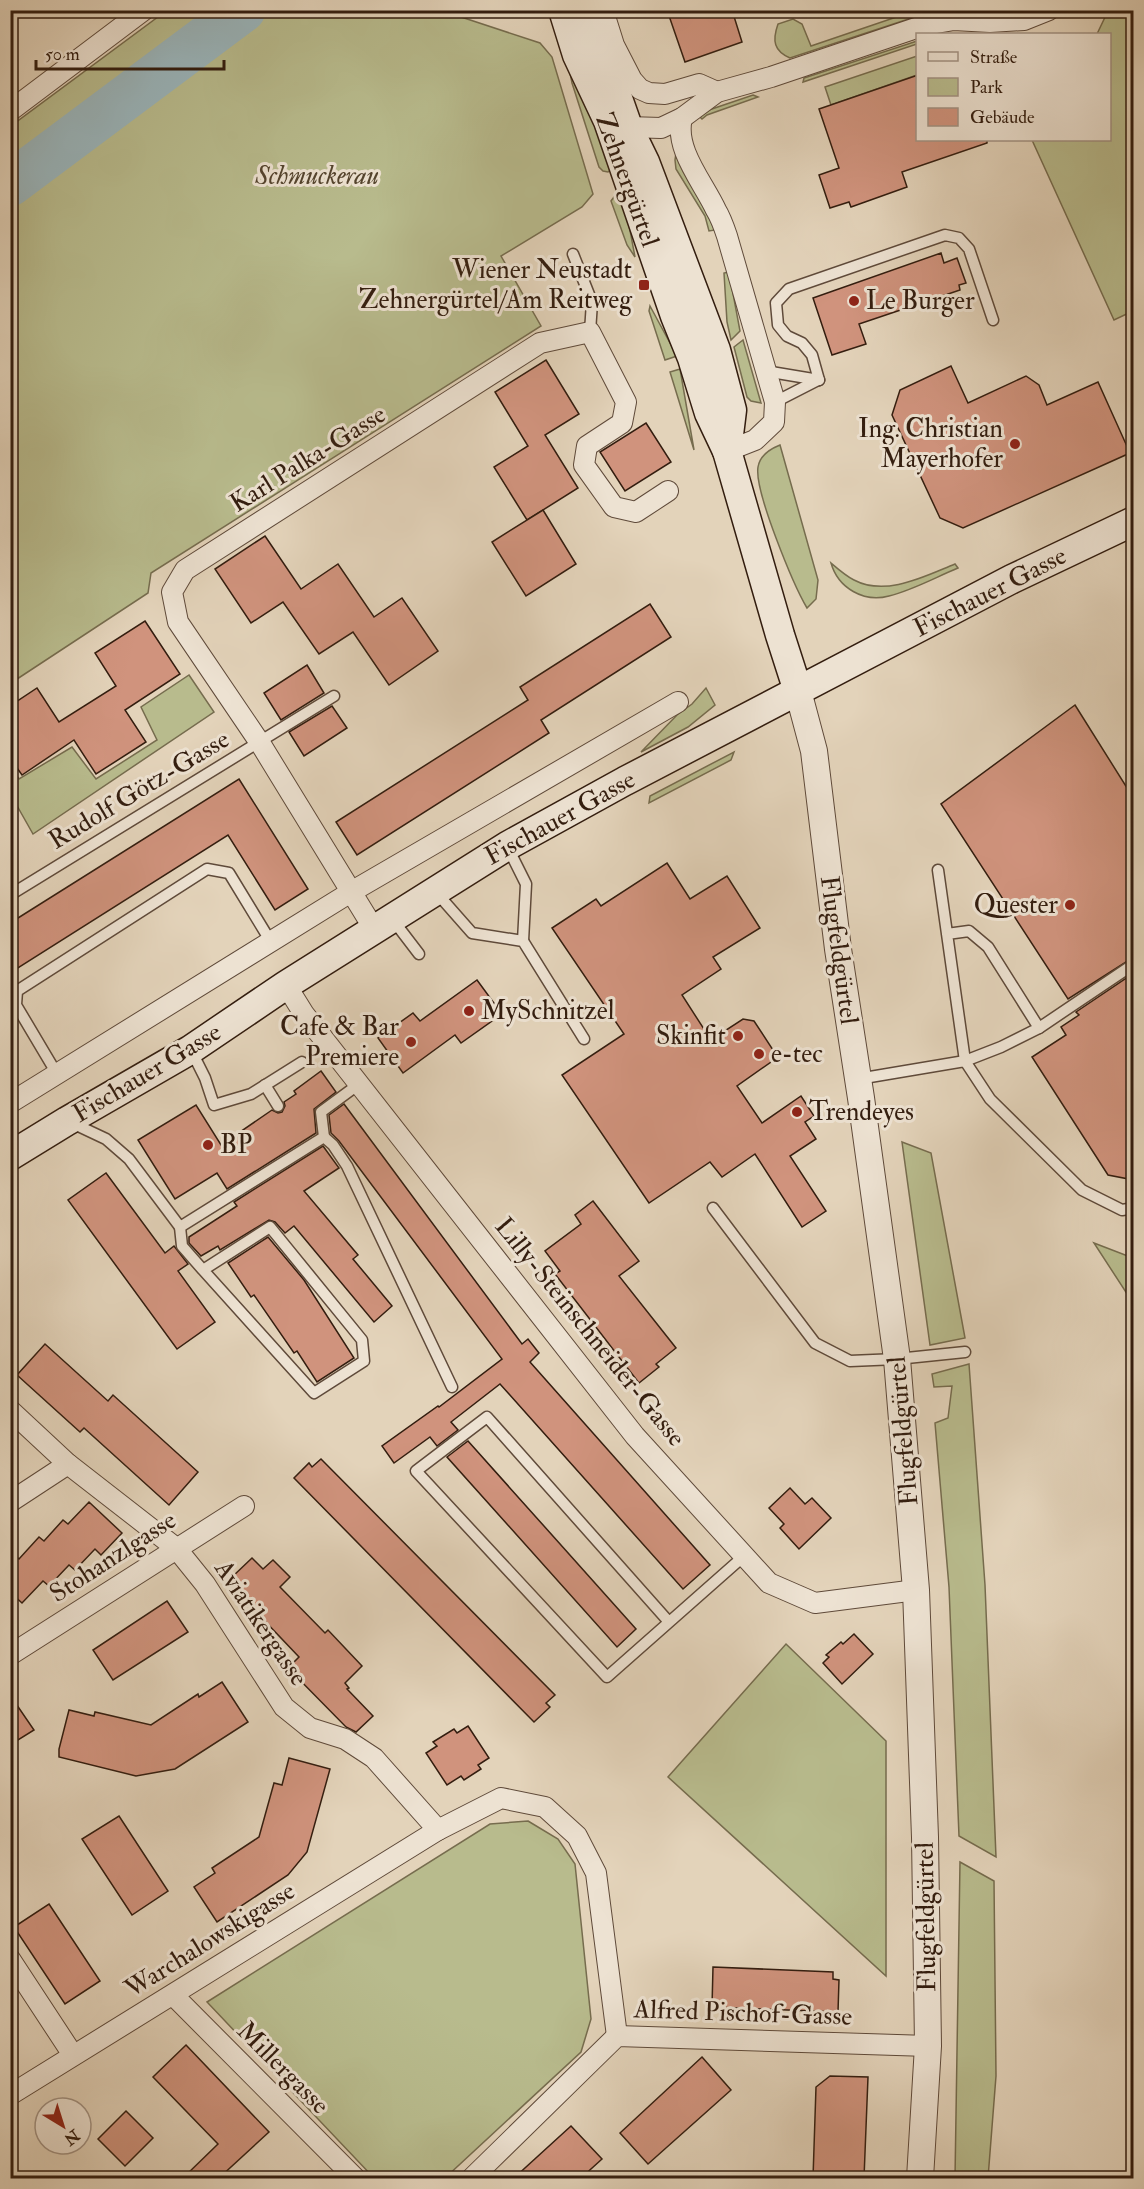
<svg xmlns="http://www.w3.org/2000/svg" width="1144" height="2189" font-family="'IM FELL Double Pica',serif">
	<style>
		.green { fill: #b8bb8d; stroke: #766c4e; stroke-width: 1.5 }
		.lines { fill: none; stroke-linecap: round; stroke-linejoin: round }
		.river { stroke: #9ab5bb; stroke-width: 45 }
		.building { fill: #d0937d; stroke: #331d0f; stroke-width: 1.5 }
		.service-casing { stroke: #5f4a3a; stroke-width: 13 }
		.minor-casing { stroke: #5f4a3a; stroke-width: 22 }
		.tertiary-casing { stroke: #5f4a3a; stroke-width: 28 }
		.secondary-casing { stroke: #331d0f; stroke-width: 31 }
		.service { stroke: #ede2d2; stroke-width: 10 }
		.minor { stroke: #ede2d2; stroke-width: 20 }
		.tertiary { stroke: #ede2d2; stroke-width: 26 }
		.secondary { stroke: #ede2d2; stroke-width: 28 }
		.poi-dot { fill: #8f2418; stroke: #ede2d2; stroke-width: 2 }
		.labels { text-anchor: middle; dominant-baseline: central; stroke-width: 6; stroke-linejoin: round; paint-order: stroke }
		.park-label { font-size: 26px; font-style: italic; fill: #54442e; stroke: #ede2d2 }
		.street-label { font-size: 26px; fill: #331d0f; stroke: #ede2d2 }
		.poi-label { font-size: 26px; fill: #331d0f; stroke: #ede2d2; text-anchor: end }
	</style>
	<rect width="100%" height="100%" fill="#e3d3ba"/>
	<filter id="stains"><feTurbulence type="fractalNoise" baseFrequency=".00333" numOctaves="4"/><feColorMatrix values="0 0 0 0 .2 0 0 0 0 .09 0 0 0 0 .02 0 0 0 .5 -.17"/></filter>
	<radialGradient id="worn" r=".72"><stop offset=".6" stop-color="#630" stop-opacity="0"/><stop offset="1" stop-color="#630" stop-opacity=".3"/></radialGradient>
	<g class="green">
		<polygon points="166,11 443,11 540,43 552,57 593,194 582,207 501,256 541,326 151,573 148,593 11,683 11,126"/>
		<path d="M914,11H933L790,58C774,51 772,41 778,24L793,19L802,24L811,46Z"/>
		<polygon points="1108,11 1134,11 1133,311 1114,320 1032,140 1110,140 1110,34 1097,34"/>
		<polygon points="917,41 917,44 803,82 804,78"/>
		<polygon points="566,52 612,169 608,172 603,171 599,167 572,83"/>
		<polygon points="917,56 917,75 831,105 825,87"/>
		<polygon points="753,95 758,97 707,115 702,119 700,117 706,111"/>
		<polygon points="676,153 715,230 709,231 705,216 676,169 675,160"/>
		<polygon points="617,193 623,193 635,257 627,245 611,201"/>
		<polygon points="729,272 740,331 731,340 727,322 724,273"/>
		<polygon points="650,306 677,356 665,360 649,311"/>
		<polygon points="743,340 761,403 751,401 747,397 734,347"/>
		<polygon points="680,369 694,450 670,372"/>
		<path d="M780,445L818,580L816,599L807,608C794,586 754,491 758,467C760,455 770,449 780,445Z"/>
		<path d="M831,563C838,569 846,576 854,580C886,597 925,576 955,564L958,568C936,577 913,590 889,596C864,603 838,588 831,563Z"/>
		<polygon points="189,675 214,712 33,834 16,804 11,807 11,767 19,779 72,747 96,779 157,740 141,707"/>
		<polygon points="706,688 715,705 688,727 641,752 677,715 692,704"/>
		<polygon points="734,752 731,760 649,803 650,796"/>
		<polygon points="902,1142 931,1153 965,1338 930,1345"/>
		<polygon points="1094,1243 1133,1258 1133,1303"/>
		<polygon points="969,1364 985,1585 996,1857 959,1836 949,1587 935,1423 948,1418 952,1386 934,1387 932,1374"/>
		<polygon points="786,1644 886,1741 886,1976 668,1777"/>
		<polygon points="528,1821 558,1839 575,1864 591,2019 581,2052 445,2178 374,2178 207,2002 490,1824"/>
		<polygon points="960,1862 994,1881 996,2076 988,2178 955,2178"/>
	</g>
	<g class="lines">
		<polyline class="river" points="10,184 243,10"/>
	</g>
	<g class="building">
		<polygon points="667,10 732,10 742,42 685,62"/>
		<polygon points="918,75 918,140 987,140 987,143 902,172 907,187 851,207 849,202 830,208 819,175 839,168 819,109"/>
		<polygon points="941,253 944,263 957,258 966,283 959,285 960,290 859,324 866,344 832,355 813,298"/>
		<polygon points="546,360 579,414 545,435 578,488 527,520 494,467 528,446 495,392"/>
		<polygon points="951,366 968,403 1026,376 1039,385 1047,405 1098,382 1130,453 963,528 940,518 892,415 900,390"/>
		<polygon points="646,423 671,462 625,491 600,452"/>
		<polygon points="543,510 576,564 526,596 492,542"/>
		<polygon points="265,536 301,589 338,564 374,617 402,598 438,651 389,685 353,632 319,654 283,602 251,623 215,569"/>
		<polygon points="650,604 671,637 541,720 549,733 357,855 336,822 528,700 520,687"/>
		<polygon points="145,621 180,674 125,710 146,742 96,774 74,740 22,775 10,758 10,706 37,688 59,722 116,686 95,653"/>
		<polygon points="307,665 324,693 281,720 264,693"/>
		<polygon points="1075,705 1134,799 1134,957 1068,999 941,804"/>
		<polygon points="332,706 347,728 304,756 289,732"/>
		<polygon points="239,779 308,889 275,910 228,835 10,973 10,923"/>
		<polygon points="667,863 690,899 727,876 760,928 713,957 721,969 682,995 711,1040 743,1019 754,1021 775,1053 771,1062 737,1086 762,1123 801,1096 814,1116 805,1122 816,1139 790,1156 826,1211 802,1227 755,1154 722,1177 710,1162 649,1203 562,1075 624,1034 552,928 596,899 601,906"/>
		<polygon points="1134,973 1134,1180 1108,1175 1032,1057 1066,1035 1061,1027 1079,1015 1076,1012"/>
		<polygon points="477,980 502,1014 461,1043 455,1035 403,1073 378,1038 413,1013 420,1021"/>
		<polygon points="321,1071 336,1092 314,1109 316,1133 227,1189 217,1173 175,1199 138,1140 196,1105 221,1145 272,1110 278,1113 282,1112 285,1106 284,1102 296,1094 294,1091"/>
		<polygon points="344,1104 522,1344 528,1339 539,1353 530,1362 710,1565 683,1589 500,1384 451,1422 458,1430 437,1446 430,1437 394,1463 382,1446 438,1406 439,1407 502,1359 339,1141 331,1133 329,1115"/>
		<polygon points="323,1146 339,1168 304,1191 358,1255 353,1259 392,1306 374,1322 294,1226 285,1233 275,1222 269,1220 220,1250 218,1246 201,1256 189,1243 189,1237 237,1206 234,1202"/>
		<polygon points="106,1173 165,1253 174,1246 188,1264 178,1271 215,1322 177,1349 68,1200"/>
		<polygon points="593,1201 639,1261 619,1276 676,1348 656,1364 659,1367 639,1383 555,1274 560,1271 545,1251 581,1224 575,1215"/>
		<polygon points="268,1237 304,1280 354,1358 317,1382 297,1351 294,1353 254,1295 251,1297 228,1263"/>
		<polygon points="45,1344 108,1401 113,1395 198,1472 169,1505 84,1428 80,1432 17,1375"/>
		<polygon points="468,1441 636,1629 617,1647 447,1457"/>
		<polygon points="321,1459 555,1695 546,1703 550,1707 534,1722 294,1478 309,1463 312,1467"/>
		<polygon points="790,1488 805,1504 812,1498 831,1518 799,1549 780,1528 784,1524 769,1508"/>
		<polygon points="89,1502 122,1533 101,1555 95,1549 75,1570 69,1565 49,1586 43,1581 22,1603 10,1592 10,1551 19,1559 39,1537 44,1541 63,1520 68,1524"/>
		<polygon points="252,1558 263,1569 273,1560 290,1577 280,1587 325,1633 328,1630 362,1666 345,1683 349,1688 347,1689 373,1716 356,1732 346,1727 288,1668 299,1657 240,1595 244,1592 231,1578"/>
		<polygon points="167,1601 188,1632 113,1680 93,1650"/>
		<polygon points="854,1634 873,1654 842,1684 823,1663 829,1657 826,1655 841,1642 843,1644"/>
		<polygon points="222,1682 248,1722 175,1769 136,1776 59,1757 59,1749 69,1710 94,1716 95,1712 151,1725 198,1694 199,1697"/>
		<polygon points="10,1695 34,1730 10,1745"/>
		<polygon points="468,1726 489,1758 478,1765 481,1769 464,1780 461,1776 447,1785 426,1753 437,1746 433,1742 454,1729 457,1733"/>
		<polygon points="289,1758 330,1769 307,1852 288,1875 217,1922 194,1887 215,1873 212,1868 259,1837 274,1783 282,1785"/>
		<polygon points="119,1816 168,1891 132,1915 82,1839"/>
		<polygon points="49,1904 100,1981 65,2004 14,1927"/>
		<polygon points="713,1967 833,1972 833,1979 839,1980 838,2012 712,2007"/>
		<polygon points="186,2045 269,2132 219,2178 183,2178 218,2144 153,2077"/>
		<polygon points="702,2057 731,2090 648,2164 620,2133"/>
		<polygon points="830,2076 868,2077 864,2178 813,2178 816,2087"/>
		<polygon points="126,2111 153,2138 125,2166 98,2139"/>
		<polygon points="571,2126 602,2159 581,2178 514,2178"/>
	</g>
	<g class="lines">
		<g class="service-casing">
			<g id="service">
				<polyline points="573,254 592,302 590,332"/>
				<polyline points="765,371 819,380"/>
				<polyline points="819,380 812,355 802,343 787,336 778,325 776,303 789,289 945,235 959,238 969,249 993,320"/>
				<polyline points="775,402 818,380"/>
				<polyline points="507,846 526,884 523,941"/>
				<polyline points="938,870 965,1061 1001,1047 1039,1028 988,947 969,931 947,934"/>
				<polyline points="435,891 472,933 523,941 584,1039"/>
				<polyline points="10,895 334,696"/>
				<polyline points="393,920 419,954"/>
				<polyline points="1039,1028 1134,964"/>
				<polyline points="191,1050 205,1078 214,1105 251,1094 302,1062"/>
				<polyline points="57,1074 16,1005 17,991 207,869 229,873 271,942"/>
				<polyline points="858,1079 965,1061 990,1099 1082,1190 1122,1210 1134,1208"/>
				<polyline points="265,1085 278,1106"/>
				<polyline points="70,1122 106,1139 129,1159 180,1227 324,1137 321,1112 359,1084"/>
				<polyline points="324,1137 333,1145 347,1166 452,1387"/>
				<polyline points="713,1208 815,1343 850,1361 897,1359 965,1352"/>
				<polyline points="180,1227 182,1246 203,1270 270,1227 362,1340 364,1361 314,1393 203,1270"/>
				<polyline points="669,1622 487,1417 416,1471 607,1677 744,1556"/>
			</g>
		</g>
		<g class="minor-casing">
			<g id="minor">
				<polyline points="603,10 614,45 632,80 640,89 649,93 665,94 699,84 717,92"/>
				<polyline points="10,111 144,10"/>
				<path d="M682,118C674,149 703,182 716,210C721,218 724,227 727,236L775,402L774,422L755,440L727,451"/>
				<polyline points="619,124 628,127 661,128 682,118 717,92 771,77 925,25 954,20 990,22 1024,20 1049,10"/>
				<polyline points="374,929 260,743 178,622 172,592 185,570 540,343 590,332 626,402 622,423 587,446 584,465 614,507 636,512 668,491"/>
				<polyline points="286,985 304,1014 635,1436 769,1583 815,1603 916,1590"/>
				<polyline points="10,1103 351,892 678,702"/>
				<polyline points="10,1410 68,1464 176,1548 205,1584 284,1707 310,1728 345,1739 374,1758 438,1830 501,1798 545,1807 577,1836 596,1873 617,2036"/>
				<polyline points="10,1502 68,1464"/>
				<polyline points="10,1655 244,1506"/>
				<polyline points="10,1959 73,2055"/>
				<polyline points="173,1995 355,2178"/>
				<polyline points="10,2095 438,1830"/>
				<polyline points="472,2178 617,2036 928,2046"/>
			</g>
		</g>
		<g class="tertiary-casing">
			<polyline id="tertiary" points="798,691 814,751 838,949 861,1098 897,1359 916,1590 925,1837 928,2046 920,2178"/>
		</g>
		<g class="secondary-casing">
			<g id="secondary">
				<polyline points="563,10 577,55 608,121 675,316 692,358 709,413 727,451 780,635 798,691"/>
				<polyline points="587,10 628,127 645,162 716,350 732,410 727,451"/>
				<polyline points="10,1156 67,1121 190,1050 286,985 507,846 625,781 1012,579 1134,521"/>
			</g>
		</g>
		<use href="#service" class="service"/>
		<use href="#minor" class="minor"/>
		<use href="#tertiary" class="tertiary"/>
		<use href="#secondary" class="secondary"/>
	</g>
	<g class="poi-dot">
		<rect x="638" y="279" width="12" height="12" rx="3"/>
		<circle cx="854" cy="301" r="6"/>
		<circle cx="1015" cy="444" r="6"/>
		<circle cx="1070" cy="905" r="6"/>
		<circle cx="469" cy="1011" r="6"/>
		<circle cx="738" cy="1036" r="6"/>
		<circle cx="411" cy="1042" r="6"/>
		<circle cx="759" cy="1054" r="6"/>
		<circle cx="797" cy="1112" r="6"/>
		<circle cx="208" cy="1145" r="6"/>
	</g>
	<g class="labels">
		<g class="park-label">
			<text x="317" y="176">Schmuckerau</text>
		</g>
		<g class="street-label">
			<text transform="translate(627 180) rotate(70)">Zehnergürtel</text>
			<text transform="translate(308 459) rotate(-32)">Karl Palka-Gasse</text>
			<text transform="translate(990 592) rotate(-27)">Fischauer Gasse</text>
			<text transform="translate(139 790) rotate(-31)">Rudolf Götz-Gasse</text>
			<text transform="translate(560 818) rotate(-29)">Fischauer Gasse</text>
			<text transform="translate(839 950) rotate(82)">Flugfeldgürtel</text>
			<text transform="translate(147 1073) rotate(-31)">Fischauer Gasse</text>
			<text transform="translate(590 1332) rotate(51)">Lilly-Steinschneider-Gasse</text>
			<text transform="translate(903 1431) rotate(-95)">Flugfeldgürtel</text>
			<text transform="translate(113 1557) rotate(-33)">Stohanzlgasse</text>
			<text transform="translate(261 1623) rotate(56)">Aviatikergasse</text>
			<text transform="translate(926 1917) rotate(-91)">Flugfeldgürtel</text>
			<text transform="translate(210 1940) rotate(-32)">Warchalowskigasse</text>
			<text transform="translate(743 2013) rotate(2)">Alfred Pischof-Gasse</text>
			<text transform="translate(283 2068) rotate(45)">Millergasse</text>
		</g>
		<g class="poi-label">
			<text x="632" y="270">Wiener Neustadt<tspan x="632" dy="30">Zehnergürtel/Am Reitweg</tspan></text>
			<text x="866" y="301" text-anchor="start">Le Burger</text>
			<text x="1003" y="429">Ing. Christian<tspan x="1003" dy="30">Mayerhofer</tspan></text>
			<text x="1058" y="905">Quester</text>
			<text x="481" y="1011" text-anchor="start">MySchnitzel</text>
			<text x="399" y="1027">Cafe &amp; Bar<tspan x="399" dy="30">Premiere</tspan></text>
			<text x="726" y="1036">Skinfit</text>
			<text x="771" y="1054" text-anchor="start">e-tec</text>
			<text x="809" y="1112" text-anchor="start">Trendeyes</text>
			<text x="220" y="1145" text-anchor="start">BP</text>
		</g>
	</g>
	<rect width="1144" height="2189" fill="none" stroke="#e3d3ba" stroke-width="36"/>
	<rect x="12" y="12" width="1120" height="2165" fill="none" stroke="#331d0f" stroke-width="3"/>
	<rect x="18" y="18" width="1108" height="2153" fill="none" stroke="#331d0f" stroke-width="1.5"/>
	<rect x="916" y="33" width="195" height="108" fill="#ede2d2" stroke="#a39384" stroke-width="1.5"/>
	<rect x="928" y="52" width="30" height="9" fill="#ede2d2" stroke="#a39384" stroke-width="1.5"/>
	<text x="970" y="63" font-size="18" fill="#331d0f">Straße</text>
	<rect x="928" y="78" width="30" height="18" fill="#b8bb8d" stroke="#a39384" stroke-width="1.5"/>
	<text x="970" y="93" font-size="18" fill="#331d0f">Park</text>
	<rect x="928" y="108" width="30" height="18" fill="#d0937d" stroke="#a39384" stroke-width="1.5"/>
	<text x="970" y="123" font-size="18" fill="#331d0f">Gebäude</text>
	<g transform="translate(63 2126) rotate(142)"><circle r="28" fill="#ede2d2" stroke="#a39384" stroke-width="1.5"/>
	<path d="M0-4.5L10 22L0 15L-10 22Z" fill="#8f2418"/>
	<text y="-9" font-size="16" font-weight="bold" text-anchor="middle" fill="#331d0f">N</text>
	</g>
	<path d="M36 60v9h188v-9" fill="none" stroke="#331d0f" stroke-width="3"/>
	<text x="45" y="60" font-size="18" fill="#331d0f" stroke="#ede2d2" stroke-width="4.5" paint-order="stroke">50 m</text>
	<rect width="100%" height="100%" filter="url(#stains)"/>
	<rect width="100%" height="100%" fill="url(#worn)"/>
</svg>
